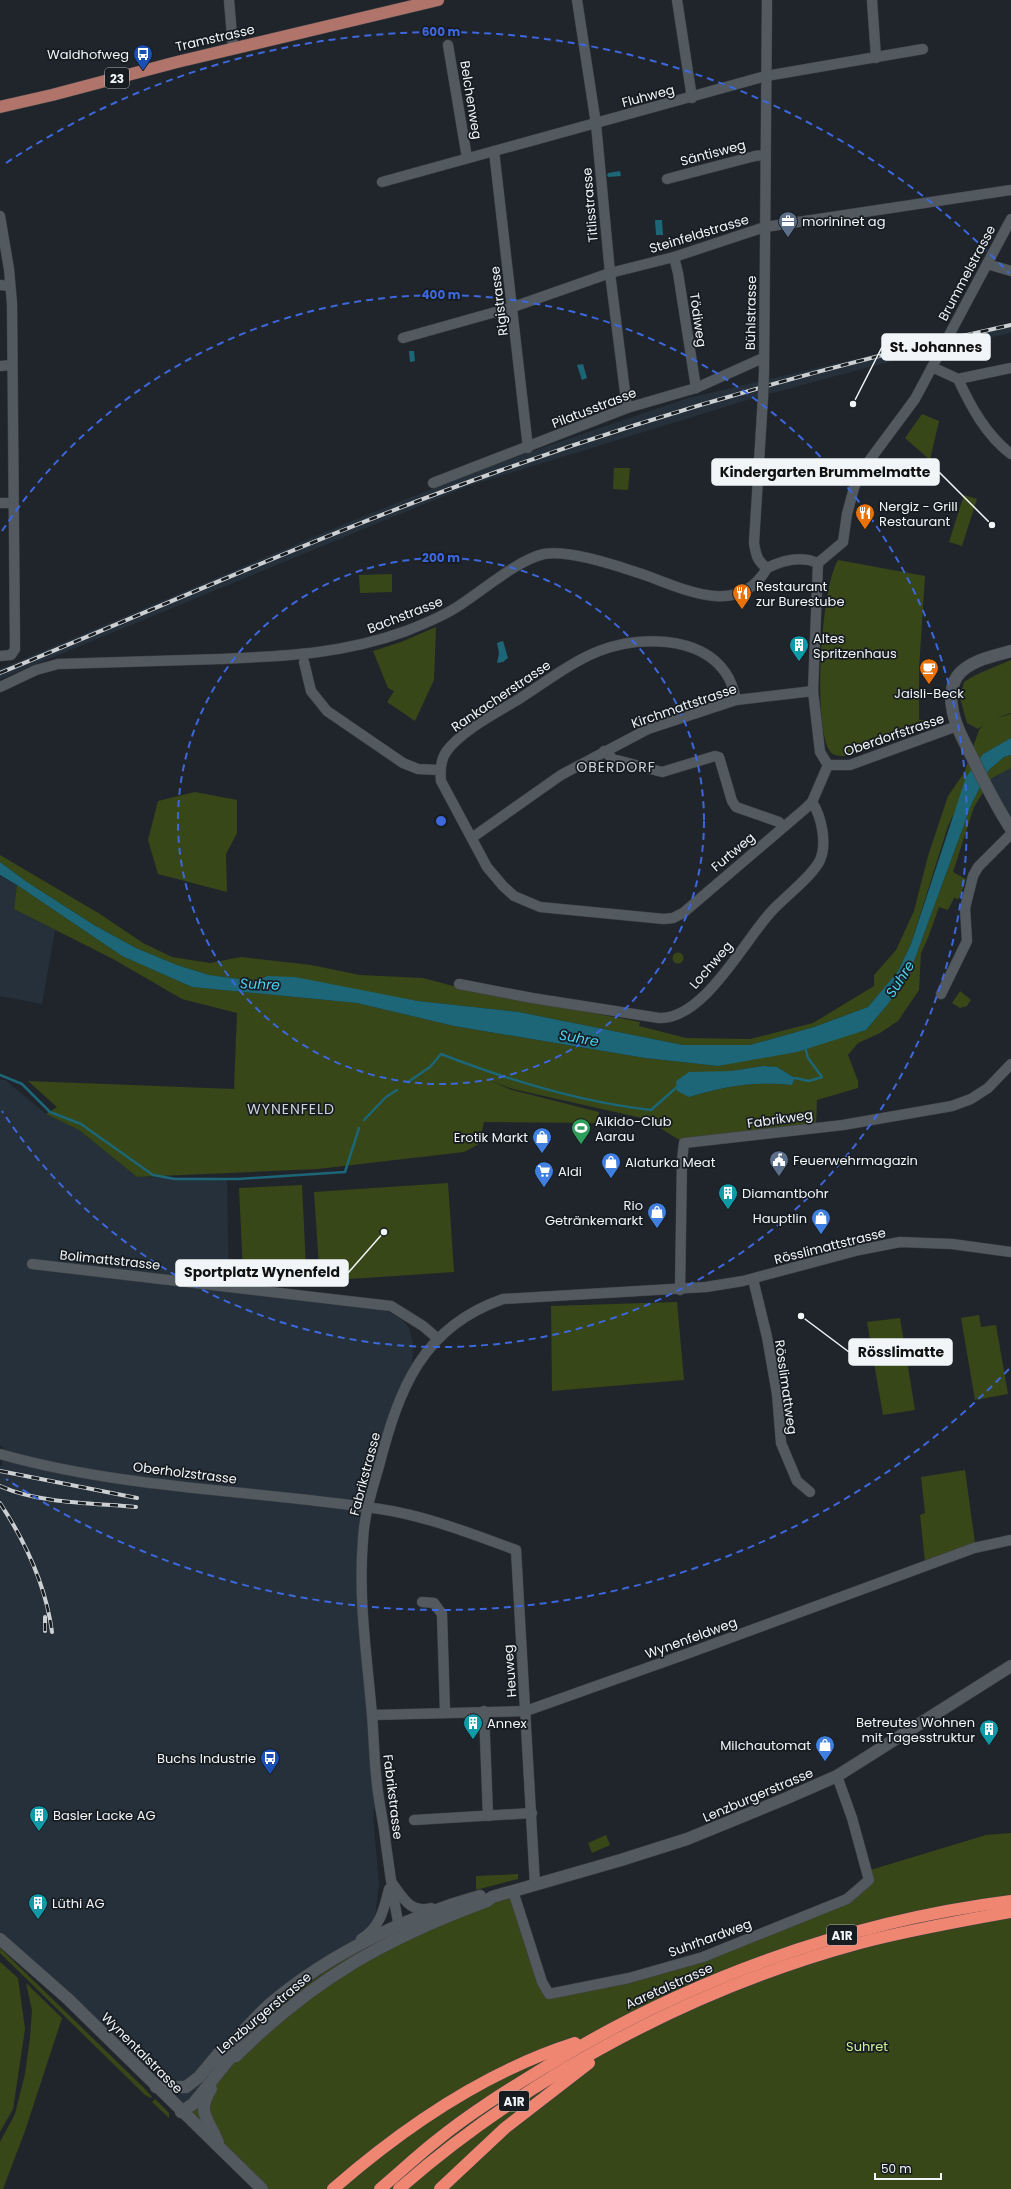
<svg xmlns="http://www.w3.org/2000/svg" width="1011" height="2189" font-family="Poppins,sans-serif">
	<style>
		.built { fill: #25303a }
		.green { fill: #374717; fill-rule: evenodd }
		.water { fill: #1c6677 }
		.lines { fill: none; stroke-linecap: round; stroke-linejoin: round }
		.stream { stroke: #1c6677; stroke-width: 2.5 }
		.street-casing { stroke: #3d4145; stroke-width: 11 }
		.secondary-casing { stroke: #3d4145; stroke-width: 13 }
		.primary-casing { stroke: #3d4145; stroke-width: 13 }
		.highway-casing { stroke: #3d4145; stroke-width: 13 }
		.street { stroke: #52595f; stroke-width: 10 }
		.secondary { stroke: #52595f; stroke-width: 12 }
		.primary { stroke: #b0746a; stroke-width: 12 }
		.highway { stroke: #ef8671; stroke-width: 12 }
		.rail-casing { stroke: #ccd0d3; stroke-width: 4 }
		.rail { stroke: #171c21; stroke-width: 2.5; stroke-dasharray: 8; stroke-linecap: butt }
		.street-bridge-casing { stroke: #3d4145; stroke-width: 11; stroke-linecap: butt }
		.street-bridge { stroke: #52595f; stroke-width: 10 }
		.ring { fill: none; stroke: #3d67dd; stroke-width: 2; stroke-dasharray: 7 5 }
		.labels { text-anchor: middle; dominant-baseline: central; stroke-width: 3.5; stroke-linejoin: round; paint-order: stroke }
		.shield { fill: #171c21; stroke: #b0b4b8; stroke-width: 1 }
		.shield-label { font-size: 12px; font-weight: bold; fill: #f1f5f8 }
		.street-label { font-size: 13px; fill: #f1f5f8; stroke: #171c21 }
		.poi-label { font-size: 13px; fill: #f1f5f8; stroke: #171c21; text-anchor: start }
		.park-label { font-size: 13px; fill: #cff195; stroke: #171c21 }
		.neighbourhood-label { font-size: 14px; letter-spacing: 1px; fill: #cbd2d9; stroke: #171c21 }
		.water-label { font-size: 14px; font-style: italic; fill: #4cd3f4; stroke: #171c21 }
		.centre { fill: #3d67dd; stroke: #171c21; stroke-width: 2 }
		.ring-label { font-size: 12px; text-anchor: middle; font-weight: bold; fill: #3d67dd; stroke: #171c21; stroke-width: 3.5; stroke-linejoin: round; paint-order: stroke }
		.leader { fill: none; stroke: #f1f5f8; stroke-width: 1.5 }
		.callout-dot { fill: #f1f5f8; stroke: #171c21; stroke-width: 1.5 }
		.callout { fill: #f1f5f8; stroke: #f1f5f8; stroke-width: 1.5 }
		.callout-label { font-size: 14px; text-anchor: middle; font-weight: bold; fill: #111 }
	</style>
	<rect width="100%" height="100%" fill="#20252b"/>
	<g class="built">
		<polygon points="1011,323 1011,333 937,349 754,398 468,486 0,679 0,669 342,525 464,476 559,442 688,398"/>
		<polygon points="1011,768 1011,829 987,786 992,778"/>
		<polygon points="0,876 17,885 14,909 55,930 42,1004 0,996"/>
		<polygon points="0,1080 5,1080 46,1114 79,1130 137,1177 227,1178 229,1292 373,1307 389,1312 402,1320 409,1328 413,1343 412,1373 398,1405 362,1540 377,1784 373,1818 379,1883 375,1918 358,1951 307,1984 264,2019 226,2057 181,2112 0,1939 0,1466 2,1466 3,1447 0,1446"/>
	</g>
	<g class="green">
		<polygon points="922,414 939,421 930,460 905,438"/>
		<polygon points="614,468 630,468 628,490 613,489"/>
		<polygon points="964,495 977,499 962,546 949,542"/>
		<path d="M838,560L925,576L919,669V720H934L938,724L848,756C841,756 833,757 829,750C813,720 821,588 838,560Z"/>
		<polygon points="392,574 392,592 360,593 359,575"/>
		<polygon points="436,627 434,680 415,721 387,702 394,691 388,688 373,651 401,642"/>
		<path d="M1011,660V713L996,718L1011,714V738L983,754L948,826L911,944L898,971L868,1007L814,1027L750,1045H683L519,1012L418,1001L267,976L257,981L209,975L177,965L136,948L94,925L27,882L0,862V855L100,914L143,943L172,957L210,963L241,957L311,965L360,975L423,978L457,987L640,1022L639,1026L686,1038L750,1039L813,1023L874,986V975L896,950L914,911L928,856L948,796L964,773L979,730L983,725L978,729L967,723L960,698L964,682C979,672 995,667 1011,660Z"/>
		<path d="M1011,755V768L992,778L974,807L953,872L966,879L959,899L954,898L948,910L939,907L928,938L921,953L919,990L898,1021L880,1033L858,1043L848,1055L858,1081V1088L817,1100L816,1127L684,1143L646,1119L513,1089L491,1081L512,1090L599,1112L598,1123L484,1122L479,1144L464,1152L318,1169L137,1177L79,1130L46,1114L57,1107L28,1081L234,1089L237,1013L182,999L113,959L14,909L17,885L122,956L192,987L357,1003L454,1026L645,1058L718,1066L866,1030L888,1004L910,972L972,803L989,770L1004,757ZM763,1066L777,1067L795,1078L792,1085C755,1081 724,1086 689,1097L731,1071Z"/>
		<polygon points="195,792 237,800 237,833 226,854 227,892 158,874 148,840 158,801"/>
		<circle cx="678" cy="958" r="5.5"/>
		<polygon points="960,991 971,1000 967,1006 960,1008 952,1003"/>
		<polygon points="448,1183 454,1272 320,1281 314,1192"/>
		<polygon points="302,1185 306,1268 243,1271 239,1188"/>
		<polygon points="677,1302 684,1380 552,1391 551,1306"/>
		<polygon points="979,1315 981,1327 996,1325 1008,1394 975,1400 961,1318"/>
		<polygon points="900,1318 915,1410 883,1415 867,1322"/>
		<polygon points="965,1470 975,1543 925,1562 920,1515 925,1513 921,1477"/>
		<path d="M1011,1833V2189H262L181,2112C196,2094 210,2075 225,2058C263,2016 309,1980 358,1951C405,1923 460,1908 513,1891L549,1994L629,1978L818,1911L869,1880L867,1871L986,1835Z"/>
		<polygon points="606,1835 610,1845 592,1853 588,1843"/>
		<polygon points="518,1874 518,1879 476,1890 476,1876"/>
		<polygon points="0,1948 145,2089 152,2097 151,2098 145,2095 0,1953"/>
		<polygon points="0,1962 18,1978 25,2029 13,2109 0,2132"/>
		<polygon points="26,1983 62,2018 25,2131 3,2189 0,2189 0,2142 15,2114 25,2074 30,2038 32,2010"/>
		<polygon points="155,2099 169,2113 169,2118 152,2102"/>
	</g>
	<g class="water">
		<polygon points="620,171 621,176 609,177 607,176 608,173"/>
		<polygon points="655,220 662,220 663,235 656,235"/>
		<polygon points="409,351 414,351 415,361 410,362"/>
		<polygon points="583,364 587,378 582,380 577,365"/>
		<polygon points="503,641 508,658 503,662 497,663 499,653 497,643"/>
		<polygon points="1011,738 1011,755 1004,757 989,770 972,803 910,972 888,1004 866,1030 797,1052 718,1066 645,1058 454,1026 357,1003 192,987 122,956 17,885 0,875 0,862 27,882 94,925 136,948 177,965 209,975 257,981 267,976 295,977 418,1001 519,1012 683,1045 750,1045 814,1027 868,1007 898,971 911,944 966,777 983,754"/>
		<path d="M763,1066L777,1067L795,1078L792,1085C755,1081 724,1086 689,1097L677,1091L676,1081L689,1072L731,1071Z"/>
	</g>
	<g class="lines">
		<g class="stream">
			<polyline points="0,1075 22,1084 50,1112 81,1124 153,1175 175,1179 238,1179 345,1172 359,1128"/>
			<polyline points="795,1078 809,1081 822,1077 808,1058 805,1047"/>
			<path d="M408,1082L430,1067L441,1054C508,1080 579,1102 651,1110L677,1087"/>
			<polyline points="364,1120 386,1097 397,1090"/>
		</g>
		<g class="street-casing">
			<g id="street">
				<polyline points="229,0 233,48"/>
				<polyline points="577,0 596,124 610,273 627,408"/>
				<polyline points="677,0 692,98"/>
				<polyline points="872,0 876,58"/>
				<polyline points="448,45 467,158"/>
				<polyline points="494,151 528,448"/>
				<polyline points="667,179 755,156 765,155"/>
				<polyline points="382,182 766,76 923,49"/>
				<polyline points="0,216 9,269 12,304 15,649 11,655 0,656"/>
				<polyline points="674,257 678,273 696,388"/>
				<polyline points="987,264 1011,271"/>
				<polyline points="0,285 10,286"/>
				<polyline points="403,338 513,307 610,273 674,257 765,227 1011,190"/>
				<polyline points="0,366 12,365"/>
				<polyline points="932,367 958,379 1011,368"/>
				<polyline points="764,372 767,0"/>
				<path d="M958,379C971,407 986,435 1011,454"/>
				<path d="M763,397L754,543C756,555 757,561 767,568C783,560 802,556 818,563"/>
				<polyline points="433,483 627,408 696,388 763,358"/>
				<polyline points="0,503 12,503"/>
				<polyline points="818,563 843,542 847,514 854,488 860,473 915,399 1011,219"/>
				<polyline points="818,563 813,691 820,752 828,765 850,765 957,726"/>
				<polyline points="304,662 311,691 327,711 403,763 418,769 439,770"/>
				<path d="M0,687L36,670L58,664C112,662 166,661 220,659C286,656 343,654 406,631C424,624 444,616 460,605C482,591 519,559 544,554C570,550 614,565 639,573C681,587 738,620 767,568"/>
				<path d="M736,700C734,690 731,680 725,672C699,635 637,636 599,651C571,662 544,683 519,699C496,713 461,731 446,752C440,761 440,771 441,781L487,867L503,886L514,896L540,907L664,919L673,918L683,913L806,808L812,802L828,765"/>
				<polyline points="604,751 613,759 662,772 715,756 719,757 732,801 736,807 779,822 783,827"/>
				<polyline points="473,837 561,775 648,729 736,700 813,691"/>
				<path d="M459,984L532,998L659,1018C703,1020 743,943 770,913C782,899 813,876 820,860C827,844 822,817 812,802"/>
				<polyline points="941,994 967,941 965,908 973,876 978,867 1011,834"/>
				<polyline points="32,1264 391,1306 423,1326 437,1338"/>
				<polyline points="753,1279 767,1337 777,1394 781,1443 797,1481 810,1492"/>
				<polyline points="680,1290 682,1160 684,1143 843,1125 952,1106 971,1099 988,1088 1011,1064"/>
				<path d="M0,1454C123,1489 254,1490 380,1509C427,1516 472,1534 516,1550L535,1885"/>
				<polyline points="422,1602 434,1603 442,1614 445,1712"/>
				<polyline points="484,1711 488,1816"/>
				<polyline points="372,1715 526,1711 689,1653 974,1548 1011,1540"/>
				<polyline points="414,1820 532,1813"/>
				<path d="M392,1883C403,1898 411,1914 431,1908"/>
				<polyline points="513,1891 542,1982 549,1994 629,1978 703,1957 847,1899 869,1880 852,1818 837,1776"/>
				<path d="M399,1926C393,1899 390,1872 386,1845C384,1824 379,1804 377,1784C374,1761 374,1738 372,1715C367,1657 358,1598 363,1540C364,1515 372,1490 379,1466C399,1389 422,1327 503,1299L706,1287L743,1281L859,1250L900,1242L952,1244L1011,1252"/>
				<path d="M361,1939C380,1928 384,1909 389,1889"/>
			</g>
		</g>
		<g class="secondary-casing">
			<g id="secondary">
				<path d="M1011,651C994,656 971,660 959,674C952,682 950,696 952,706C954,724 964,741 972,757C984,782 996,806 1011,829"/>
				<polyline points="0,1939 68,1999 262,2189"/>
				<path d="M216,2062C234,2042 250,2022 270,2004C328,1955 407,1916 480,1896"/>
				<polyline points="156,2087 186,2087 199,2077 219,2053"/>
				<path d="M211,2089C195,2113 210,2120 218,2143"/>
				<path d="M181,2112L193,2104L231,2057L236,2056C313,1979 386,1938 487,1901L492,1897L621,1860L687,1839L787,1798L837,1776L1011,1666"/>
			</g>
		</g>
		<g class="primary-casing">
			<polyline id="primary" points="0,107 52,95 177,62 438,0"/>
		</g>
		<g class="highway-casing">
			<g id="highway">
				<path d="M333,2189C404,2127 484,2072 575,2043"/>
				<path d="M380,2189C399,2173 417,2156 436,2141C469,2114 506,2091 542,2069C684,1981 845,1922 1011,1901"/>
				<path d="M399,2189C528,2076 694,1988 860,1943C910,1930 960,1921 1011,1912"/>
				<polyline points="440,2189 505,2128 589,2063"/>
			</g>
		</g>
		<use href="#street" class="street"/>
		<use href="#secondary" class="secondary"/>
		<use href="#primary" class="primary"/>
		<use href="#highway" class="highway"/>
		<g class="rail-casing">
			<g id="rail">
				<path d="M0,673C165,605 330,531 499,471C666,411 838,363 1011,325"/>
				<polyline points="0,1471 137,1498"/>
				<path d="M0,1486C41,1504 92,1503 136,1507"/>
				<path d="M0,1503C25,1541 46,1587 52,1632"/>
				<polyline points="45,1631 45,1617"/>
			</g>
		</g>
		<use href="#rail" class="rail"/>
		<g class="street-bridge-casing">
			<polyline id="street-bridge" points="763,397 764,372"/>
		</g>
		<use href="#street-bridge" class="street-bridge"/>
	</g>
	<g class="ring">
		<circle cx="441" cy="821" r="263"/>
		<path d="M2 531A526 526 0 1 1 2 1111"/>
		<path d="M1009 1369A789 789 0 0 1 6 1479M6 163A789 789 0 0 1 1009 273"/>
	</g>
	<defs>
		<g id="bus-pin" transform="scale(1)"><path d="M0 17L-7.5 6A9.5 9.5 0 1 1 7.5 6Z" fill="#1a4fb4" stroke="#171c21"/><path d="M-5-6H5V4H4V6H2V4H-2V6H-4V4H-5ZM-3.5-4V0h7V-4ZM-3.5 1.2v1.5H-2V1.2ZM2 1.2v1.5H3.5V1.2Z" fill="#fff"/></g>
		<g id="office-pin" transform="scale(1)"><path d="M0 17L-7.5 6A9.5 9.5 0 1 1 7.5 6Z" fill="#5c6f8a" stroke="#171c21"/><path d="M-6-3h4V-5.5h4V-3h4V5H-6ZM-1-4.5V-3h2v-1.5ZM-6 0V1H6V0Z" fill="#fff"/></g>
		<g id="restaurant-pin" transform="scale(1)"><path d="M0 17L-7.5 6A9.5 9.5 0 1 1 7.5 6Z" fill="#e8710a" stroke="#171c21"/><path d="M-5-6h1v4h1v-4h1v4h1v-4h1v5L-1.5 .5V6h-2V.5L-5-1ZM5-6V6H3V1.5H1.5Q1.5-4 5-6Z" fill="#fff"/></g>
		<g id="building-pin" transform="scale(1)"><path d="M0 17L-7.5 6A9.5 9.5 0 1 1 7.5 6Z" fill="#0f9aa8" stroke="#171c21"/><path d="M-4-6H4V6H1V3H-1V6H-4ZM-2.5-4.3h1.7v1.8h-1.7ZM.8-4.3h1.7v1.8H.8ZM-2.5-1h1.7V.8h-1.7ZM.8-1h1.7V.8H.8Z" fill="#fff"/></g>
		<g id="cafe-pin" transform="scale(1)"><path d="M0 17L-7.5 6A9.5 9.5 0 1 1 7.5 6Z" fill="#e8710a" stroke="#171c21"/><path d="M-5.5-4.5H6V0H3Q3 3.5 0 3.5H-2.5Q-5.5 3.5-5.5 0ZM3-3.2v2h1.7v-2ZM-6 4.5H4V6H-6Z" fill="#fff"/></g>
		<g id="stadium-pin" transform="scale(1)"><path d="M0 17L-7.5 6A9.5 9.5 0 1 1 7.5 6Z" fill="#2e9e5b" stroke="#171c21"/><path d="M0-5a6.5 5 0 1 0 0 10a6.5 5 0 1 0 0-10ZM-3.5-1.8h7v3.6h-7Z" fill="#fff"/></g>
		<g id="shop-pin" transform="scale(1)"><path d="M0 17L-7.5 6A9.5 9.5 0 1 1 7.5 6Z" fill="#3f7fe0" stroke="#171c21"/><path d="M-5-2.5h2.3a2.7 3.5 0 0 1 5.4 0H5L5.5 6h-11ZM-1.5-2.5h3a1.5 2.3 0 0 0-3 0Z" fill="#fff"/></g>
		<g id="civic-pin" transform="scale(1)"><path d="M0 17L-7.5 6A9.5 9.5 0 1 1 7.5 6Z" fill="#5c6f8a" stroke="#171c21"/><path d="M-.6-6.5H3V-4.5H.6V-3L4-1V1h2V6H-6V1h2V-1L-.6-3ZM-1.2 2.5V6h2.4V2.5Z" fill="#fff"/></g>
		<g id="supermarket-pin" transform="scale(1)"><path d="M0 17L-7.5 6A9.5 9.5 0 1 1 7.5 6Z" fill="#3f7fe0" stroke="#171c21"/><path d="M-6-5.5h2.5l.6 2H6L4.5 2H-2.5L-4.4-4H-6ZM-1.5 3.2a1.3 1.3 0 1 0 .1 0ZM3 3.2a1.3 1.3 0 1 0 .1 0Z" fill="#fff"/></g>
	</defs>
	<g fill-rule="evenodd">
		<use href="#bus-pin" x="143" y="54"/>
		<use href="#office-pin" x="788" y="221"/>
		<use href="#restaurant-pin" x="865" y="513"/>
		<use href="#restaurant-pin" x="742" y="593"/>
		<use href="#building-pin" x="799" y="645"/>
		<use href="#cafe-pin" x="929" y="668"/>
		<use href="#stadium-pin" x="581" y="1128"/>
		<use href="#shop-pin" x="542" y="1137"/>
		<use href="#civic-pin" x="779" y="1160"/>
		<use href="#shop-pin" x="611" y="1162"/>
		<use href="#supermarket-pin" x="544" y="1171"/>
		<use href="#building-pin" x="728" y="1193"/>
		<use href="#shop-pin" x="657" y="1212"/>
		<use href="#shop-pin" x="821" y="1218"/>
		<use href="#building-pin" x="473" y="1723"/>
		<use href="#building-pin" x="989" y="1729"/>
		<use href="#shop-pin" x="825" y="1745"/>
		<use href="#bus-pin" x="270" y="1758"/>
		<use href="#building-pin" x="39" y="1815"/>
		<use href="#building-pin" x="38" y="1903"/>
	</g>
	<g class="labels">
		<g class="shield">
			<rect x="105" y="68" width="24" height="20" rx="3"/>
			<rect x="827" y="1925" width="30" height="20" rx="3"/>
			<rect x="499" y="2091" width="30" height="20" rx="3"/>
		</g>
		<g class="shield-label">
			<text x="117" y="78">23</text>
			<text x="842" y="1935">A1R</text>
			<text x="514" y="2101">A1R</text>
		</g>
		<g class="street-label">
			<text transform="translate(215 38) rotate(-13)">Tramstrasse</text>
			<text transform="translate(648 96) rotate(-15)">Fluhweg</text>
			<text transform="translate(471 100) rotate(81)">Belchenweg</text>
			<text transform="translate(713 153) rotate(-15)">Säntisweg</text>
			<text transform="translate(590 205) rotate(-95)">Titlisstrasse</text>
			<text transform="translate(699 234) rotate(-17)">Steinfeldstrasse</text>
			<text transform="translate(967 273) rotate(-62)">Brummelstrasse</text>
			<text transform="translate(499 301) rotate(-97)">Rigistrasse</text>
			<text transform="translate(751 313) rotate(-89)">Bühlstrasse</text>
			<text transform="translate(698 320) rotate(82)">Tödiweg</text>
			<text transform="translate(594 408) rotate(-21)">Pilatusstrasse</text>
			<text transform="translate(405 615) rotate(-21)">Bachstrasse</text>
			<text transform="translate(501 696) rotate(-34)">Rankacherstrasse</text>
			<text transform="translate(684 706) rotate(-19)">Kirchmattstrasse</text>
			<text transform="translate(894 735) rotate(-19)">Oberdorfstrasse</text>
			<text transform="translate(733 852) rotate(-40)">Furtweg</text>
			<text transform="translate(711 965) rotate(-49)">Lochweg</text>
			<text transform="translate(780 1119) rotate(-8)">Fabrikweg</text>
			<text transform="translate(830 1246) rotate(-14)">Rösslimattstrasse</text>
			<text transform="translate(110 1260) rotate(6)">Bolimattstrasse</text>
			<text transform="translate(786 1387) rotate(82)">Rösslimattweg</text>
			<text transform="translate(185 1473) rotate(7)">Oberholzstrasse</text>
			<text transform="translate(365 1474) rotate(-75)">Fabrikstrasse</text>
			<text transform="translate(691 1638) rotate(-20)">Wynenfeldweg</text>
			<text transform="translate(510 1671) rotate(-94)">Heuweg</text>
			<text transform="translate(758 1795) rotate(-23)">Lenzburgerstrasse</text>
			<text transform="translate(393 1797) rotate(83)">Fabrikstrasse</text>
			<text transform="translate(710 1938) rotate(-20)">Suhrhardweg</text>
			<text transform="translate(669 1986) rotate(-24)">Aaretalstrasse</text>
			<text transform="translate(264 2013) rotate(-40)">Lenzburgerstrasse</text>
			<text transform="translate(142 2053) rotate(45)">Wynentalstrasse</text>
		</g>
		<g class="poi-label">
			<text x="129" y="54" text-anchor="end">Waldhofweg</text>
			<text x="802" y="221">morininet ag</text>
			<text x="879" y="506">Nergiz - Grill<tspan x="879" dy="15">Restaurant</tspan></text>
			<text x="756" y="586">Restaurant<tspan x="756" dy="15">zur Burestube</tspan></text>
			<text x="813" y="638">Altes<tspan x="813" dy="15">Spritzenhaus</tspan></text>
			<text x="929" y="693" text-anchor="middle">Jaisli-Beck</text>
			<text x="595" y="1121">Aikido-Club<tspan x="595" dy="15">Aarau</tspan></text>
			<text x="528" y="1137" text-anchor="end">Erotik Markt</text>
			<text x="793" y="1160">Feuerwehrmagazin</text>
			<text x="625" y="1162">Alaturka Meat</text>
			<text x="558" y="1171">Aldi</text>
			<text x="742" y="1193">Diamantbohr</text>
			<text x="643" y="1205" text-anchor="end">Rio<tspan x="643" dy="15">Getränkemarkt</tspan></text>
			<text x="807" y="1218" text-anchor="end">Hauptlin</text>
			<text x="975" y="1722" text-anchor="end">Betreutes Wohnen<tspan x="975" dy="15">mit Tagesstruktur</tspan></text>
			<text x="487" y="1723">Annex</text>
			<text x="811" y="1745" text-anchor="end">Milchautomat</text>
			<text x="256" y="1758" text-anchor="end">Buchs Industrie</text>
			<text x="53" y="1815">Basler Lacke AG</text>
			<text x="52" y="1903">Lüthi AG</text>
		</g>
		<g class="park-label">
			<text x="867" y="2046">Suhret</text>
		</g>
		<g class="neighbourhood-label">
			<text x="616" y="767">OBERDORF</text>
			<text x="291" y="1109">WYNENFELD</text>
		</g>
		<g class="water-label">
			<text transform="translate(900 979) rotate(-57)">Suhre</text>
			<text transform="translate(260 984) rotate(2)">Suhre</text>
			<text transform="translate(579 1038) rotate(10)">Suhre</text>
		</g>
	</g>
	<circle cx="441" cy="821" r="6" class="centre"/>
	<g class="ring-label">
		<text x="441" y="36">600 m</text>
		<text x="441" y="299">400 m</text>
		<text x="441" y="562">200 m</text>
	</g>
	<path class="leader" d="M853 404L882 347M992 525L939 472M384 1232L348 1273M801 1316L849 1352"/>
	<g class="callout-dot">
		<circle cx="853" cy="404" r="4"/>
		<circle cx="992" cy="525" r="4"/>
		<circle cx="384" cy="1232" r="4"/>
		<circle cx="801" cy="1316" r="4"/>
	</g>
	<g class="callout">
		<rect x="882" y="334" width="108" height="26" rx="4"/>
		<rect x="712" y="459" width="227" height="26" rx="4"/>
		<rect x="176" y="1260" width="172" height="26" rx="4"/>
		<rect x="849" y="1339" width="103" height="26" rx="4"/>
	</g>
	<g class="callout-label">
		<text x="936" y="352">St. Johannes</text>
		<text x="825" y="477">Kindergarten Brummelmatte</text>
		<text x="262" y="1277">Sportplatz Wynenfeld</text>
		<text x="901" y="1357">Rösslimatte</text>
	</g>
	<path d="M875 2173v6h66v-6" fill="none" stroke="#f1f5f8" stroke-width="2"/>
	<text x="881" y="2173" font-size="12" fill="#f1f5f8" stroke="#171c21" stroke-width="3" paint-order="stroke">50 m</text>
</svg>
